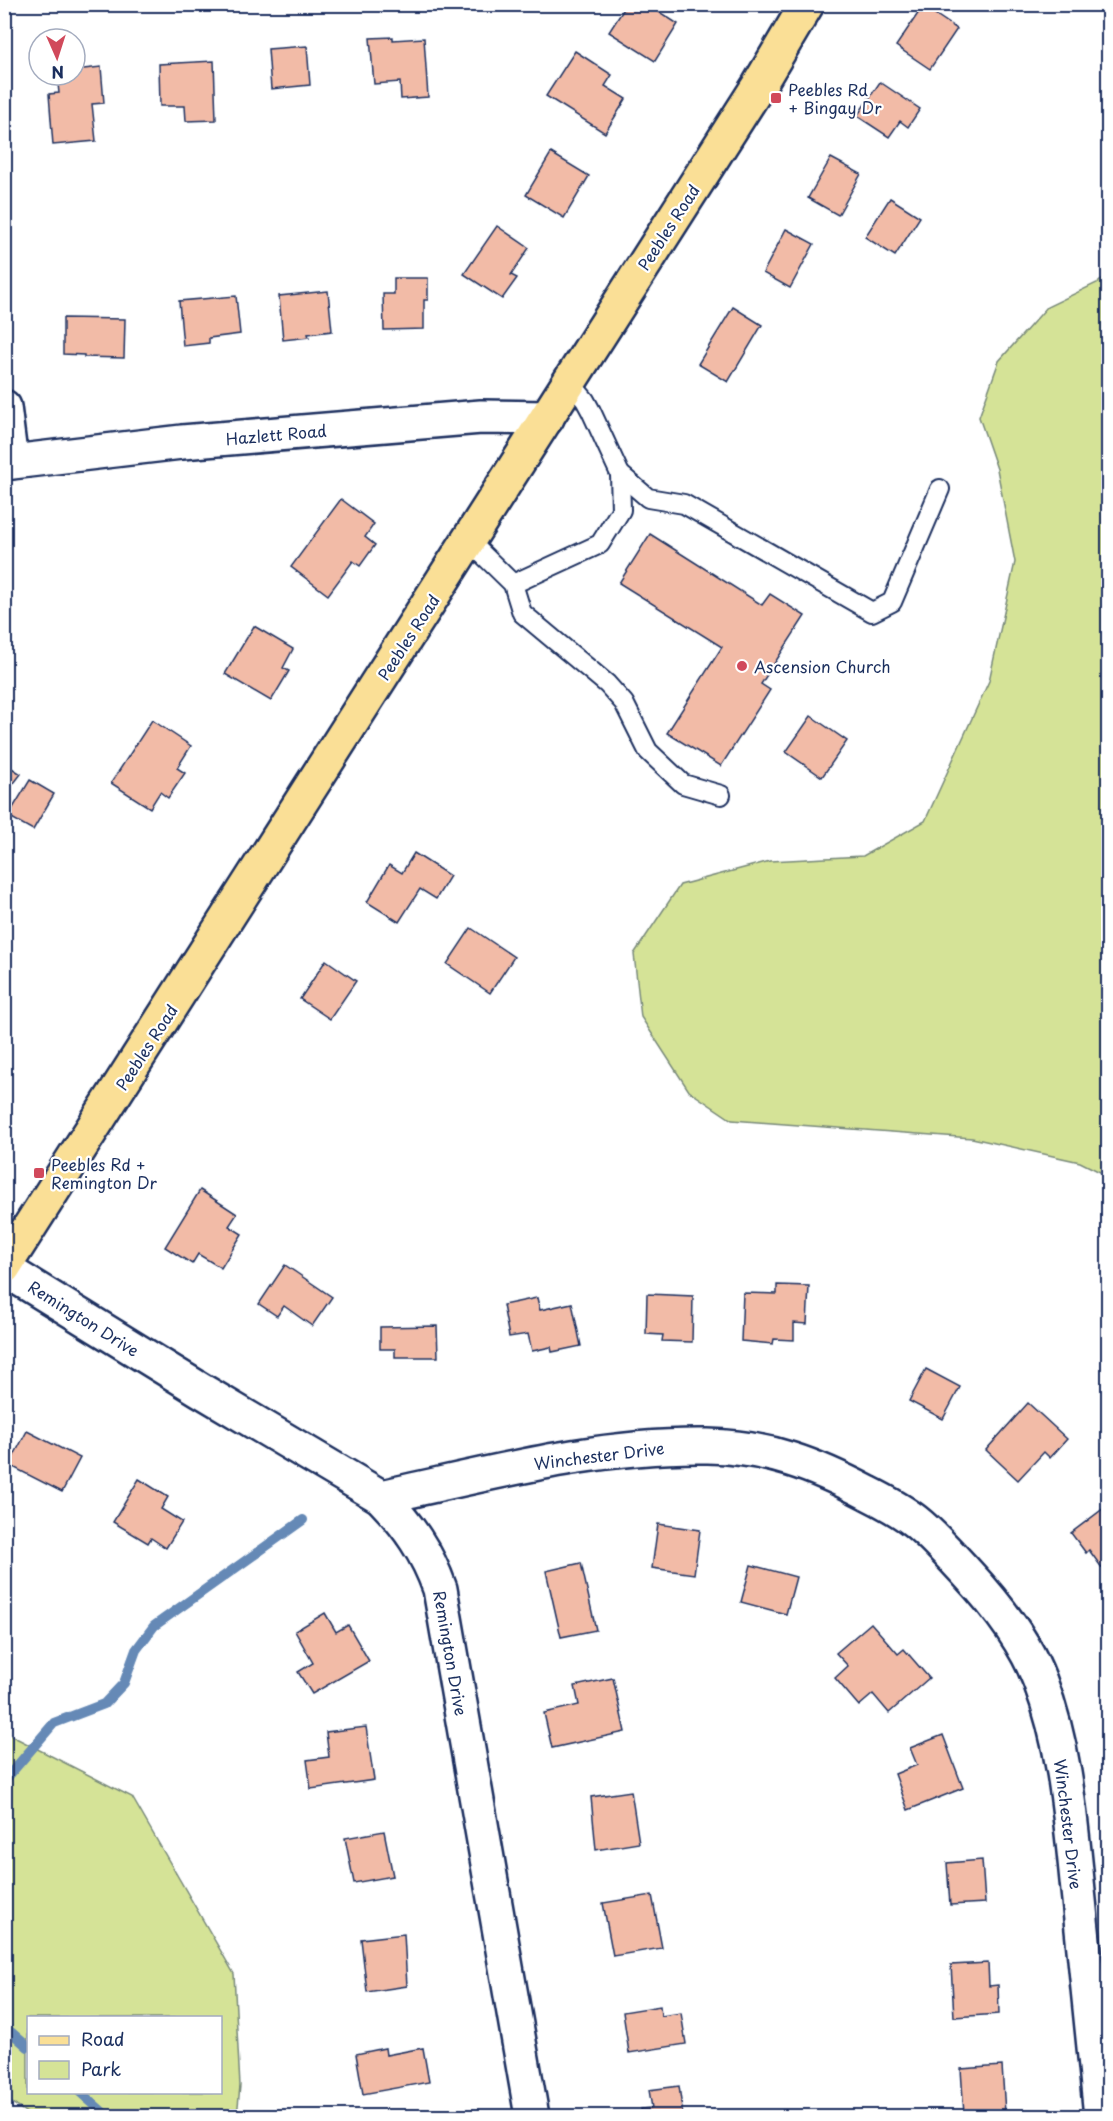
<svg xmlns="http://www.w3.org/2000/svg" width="1113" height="2121" font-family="'Playpen Sans',sans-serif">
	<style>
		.green { fill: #d5e397; stroke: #78897a; stroke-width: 1.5; fill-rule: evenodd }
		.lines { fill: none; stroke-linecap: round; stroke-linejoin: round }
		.stream { stroke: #6589b6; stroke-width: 10 }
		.building { fill: #f2bba7; stroke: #1b2f5e; stroke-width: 1.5 }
		.service-casing { stroke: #1b2f5e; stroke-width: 22 }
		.minor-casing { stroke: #1b2f5e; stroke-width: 38 }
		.tertiary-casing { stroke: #1b2f5e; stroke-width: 38 }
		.primary-casing { stroke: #1b2f5e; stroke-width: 38 }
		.service { stroke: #fff; stroke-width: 18 }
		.minor { stroke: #fff; stroke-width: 33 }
		.tertiary { stroke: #fff; stroke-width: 33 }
		.primary { stroke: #fadf96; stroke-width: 33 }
		.poi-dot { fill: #d1495b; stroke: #fff; stroke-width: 2 }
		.labels { text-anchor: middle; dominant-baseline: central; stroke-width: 4.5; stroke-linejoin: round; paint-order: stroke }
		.poi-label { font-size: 16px; fill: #1b2f5e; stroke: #fff; text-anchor: start }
		.street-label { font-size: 16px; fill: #1b2f5e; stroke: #fff }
	</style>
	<rect width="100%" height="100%" fill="#fff"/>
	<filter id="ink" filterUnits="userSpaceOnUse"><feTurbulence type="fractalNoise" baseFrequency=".0167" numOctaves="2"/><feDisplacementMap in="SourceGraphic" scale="12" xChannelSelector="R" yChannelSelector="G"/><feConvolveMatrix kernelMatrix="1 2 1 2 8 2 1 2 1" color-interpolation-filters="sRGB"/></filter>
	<g filter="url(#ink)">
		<g class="green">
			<polygon points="1108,273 1108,1176 1080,1162 972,1138 732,1120 689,1091 641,1017 634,954 680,885 770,861 863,856 925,821 989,681 1015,562 997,469 979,417 999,361 1047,307 1099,282"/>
			<path d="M4,1732L132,1797L234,1974L240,2086L237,2116H31L5,2098ZM28,2018H220V2092H28Z"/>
		</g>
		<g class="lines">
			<g class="stream">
				<polyline points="4,1781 54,1723 104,1704 124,1683 136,1650 154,1626 303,1520"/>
				<polyline points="4,2026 28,2047"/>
				<polyline points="80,2092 107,2116"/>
			</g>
		</g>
		<g class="building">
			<polygon points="627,4 647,4 678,24 655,61 609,32"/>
			<polygon points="923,6 957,29 930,69 896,46"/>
			<polygon points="393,37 393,40 424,38 428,97 401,99 400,82 374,84 370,38"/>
			<polygon points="307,46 310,85 271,89 268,49"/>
			<polygon points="575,51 612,75 605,86 626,99 605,133 546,96"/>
			<polygon points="214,61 216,120 186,121 185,106 160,106 159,64"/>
			<polygon points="101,67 104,103 92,104 96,141 53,145 49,94 59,93 57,75 75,75 75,70"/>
			<polygon points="880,82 920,109 908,127 900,121 889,137 857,116"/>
			<polygon points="551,153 589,176 564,218 526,195"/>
			<polygon points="831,158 861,174 838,215 808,198"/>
			<polygon points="890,198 920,217 895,256 865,237"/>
			<polygon points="497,226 529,248 511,275 517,278 502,299 464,274"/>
			<polygon points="786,229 814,244 790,288 763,273"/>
			<polygon points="394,278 428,278 428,300 424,300 424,329 384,330 383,294 394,294"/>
			<polygon points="328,291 332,331 308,334 309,337 283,340 279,296"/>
			<polygon points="236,296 240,334 209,338 209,343 183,346 179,301"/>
			<polygon points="733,307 762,325 728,382 698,364"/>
			<polygon points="63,318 125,319 124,358 84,357 84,355 63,354"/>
			<polygon points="341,499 374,524 365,537 375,545 360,566 353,561 328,595 291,567"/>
			<polygon points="650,534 762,605 770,594 805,616 761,684 770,690 721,766 667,733 722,647 619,583"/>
			<polygon points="254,626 293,649 283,668 289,671 271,701 225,674"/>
			<polygon points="811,716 847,741 822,777 786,752"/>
			<polygon points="152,720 191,746 177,768 185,773 168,798 160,792 150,808 111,783"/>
			<polygon points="4,763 21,774 4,796"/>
			<polygon points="30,780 54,794 33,830 8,816"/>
			<polygon points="414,853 450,876 436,899 420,889 399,922 367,902 389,865 402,873"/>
			<polygon points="471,928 514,957 490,993 447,964"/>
			<polygon points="326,960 356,981 330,1019 300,999"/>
			<polygon points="200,1190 237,1214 229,1226 242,1234 221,1268 198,1254 192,1264 165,1247"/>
			<polygon points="285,1265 332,1297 312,1326 284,1306 277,1316 259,1304"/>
			<polygon points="777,1285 809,1286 807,1324 794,1323 794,1340 774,1339 773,1344 741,1341 743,1293 777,1294"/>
			<polygon points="647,1294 693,1296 692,1342 662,1341 663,1335 646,1334"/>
			<polygon points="537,1298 540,1310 572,1303 581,1346 552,1352 551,1347 532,1351 528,1334 509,1337 503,1305"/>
			<polygon points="437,1326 438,1357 395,1357 395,1349 380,1349 380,1327"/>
			<polygon points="926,1369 960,1387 943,1419 909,1401"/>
			<polygon points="1028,1403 1067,1439 1050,1458 1044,1452 1018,1480 986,1450"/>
			<polygon points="27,1431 80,1458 62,1492 9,1465"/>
			<polygon points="139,1479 168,1497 161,1509 182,1522 166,1548 151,1538 148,1543 113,1522"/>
			<polygon points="1108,1505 1108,1563 1102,1568 1089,1550 1086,1553 1071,1533"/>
			<polygon points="658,1524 700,1530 694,1574 652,1568"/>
			<polygon points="581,1563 596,1630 561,1637 546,1571"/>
			<polygon points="751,1565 796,1577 786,1614 741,1602"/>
			<polygon points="325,1613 336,1632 348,1625 369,1661 312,1694 298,1672 313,1663 295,1631"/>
			<polygon points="871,1623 898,1654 904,1649 929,1678 889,1713 873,1694 859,1706 835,1678 848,1666 836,1653"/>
			<polygon points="613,1678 625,1732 552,1748 544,1713 579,1705 575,1686"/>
			<polygon points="366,1727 374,1780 311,1789 307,1760 329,1757 326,1732"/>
			<polygon points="943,1735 963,1788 908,1810 895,1774 917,1765 910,1748"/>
			<polygon points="631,1791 639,1843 596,1850 591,1797"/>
			<polygon points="384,1831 393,1876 354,1883 345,1838"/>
			<polygon points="982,1860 985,1903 950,1905 947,1863"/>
			<polygon points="652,1895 662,1948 613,1956 603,1903"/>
			<polygon points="404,1934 407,1986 367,1992 361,1939"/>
			<polygon points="988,1963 989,1986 998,1985 999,2014 954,2017 951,1965"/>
			<polygon points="660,2006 661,2016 681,2013 686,2044 629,2053 623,2012"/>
			<polygon points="385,2048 386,2055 423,2048 429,2082 363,2094 356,2054"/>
			<polygon points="1002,2066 1005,2113 964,2115 961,2069"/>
			<polygon points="679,2086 683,2116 642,2116 641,2109 652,2108 649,2090"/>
		</g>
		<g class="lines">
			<g class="service-casing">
				<g id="service">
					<polyline points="620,474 648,498 684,504 872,612 892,602 940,489"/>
					<polyline points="469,541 513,584 522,613 607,684 624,703 648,751 683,784 721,795"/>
					<polyline points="513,584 600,544 621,510 620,474 591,411 585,400 569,381"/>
				</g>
			</g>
			<g class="minor-casing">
				<g id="minor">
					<polyline points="4,407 11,462"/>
					<path d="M4,1269L199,1389L381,1497C408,1525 427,1552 440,1589L532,2116"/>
					<path d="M381,1497C489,1474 596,1444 708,1446C768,1447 815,1465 868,1493C884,1501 901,1510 915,1521C934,1536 949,1554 966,1572C995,1603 1025,1641 1040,1681C1067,1752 1071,1826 1079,1900C1087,1972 1094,2044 1101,2116"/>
				</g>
			</g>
			<g class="tertiary-casing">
				<polyline id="tertiary" points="4,463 182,442 481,417 547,418"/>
			</g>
			<g class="primary-casing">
				<polyline id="primary" points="4,1267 759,85 807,4"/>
			</g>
			<use href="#service" class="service"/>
			<use href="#minor" class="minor"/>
			<use href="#tertiary" class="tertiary"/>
			<use href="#primary" class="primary"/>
		</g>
	</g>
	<g class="poi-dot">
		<rect x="770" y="92" width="12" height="12" rx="3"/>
		<circle cx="742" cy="666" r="6"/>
		<rect x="33" y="1167" width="12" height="12" rx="3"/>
	</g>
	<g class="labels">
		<g class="poi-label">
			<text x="788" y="89">Peebles Rd<tspan x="788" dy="18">+ Bingay Dr</tspan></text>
			<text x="754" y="666">Ascension Church</text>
			<text x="51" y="1164">Peebles Rd +<tspan x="51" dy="18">Remington Dr</tspan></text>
		</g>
		<g class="street-label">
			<text transform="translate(668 227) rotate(-57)">Peebles Road</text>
			<text transform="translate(276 434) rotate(-5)">Hazlett Road</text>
			<text transform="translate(408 637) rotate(-57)">Peebles Road</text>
			<text transform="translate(146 1047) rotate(-57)">Peebles Road</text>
			<text transform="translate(84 1318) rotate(32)">Remington Drive</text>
			<text transform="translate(599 1455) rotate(-7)">Winchester Drive</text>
			<text transform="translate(451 1653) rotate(80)">Remington Drive</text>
			<text transform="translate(1069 1824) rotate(83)">Winchester Drive</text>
		</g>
	</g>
	<rect width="1113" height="2121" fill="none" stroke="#fff" stroke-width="24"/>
	<rect x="12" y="12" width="1089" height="2097" fill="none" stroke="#1b2f5e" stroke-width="2" filter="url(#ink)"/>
	<rect x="27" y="2016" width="195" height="78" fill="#ffffff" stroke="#a4acbf" stroke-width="1.5"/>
	<rect x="39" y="2036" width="30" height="9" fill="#fadf96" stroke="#a4acbf" stroke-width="1.5"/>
	<text x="81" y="2046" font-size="18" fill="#1b2f5e">Road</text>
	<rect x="39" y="2061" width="30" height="18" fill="#d5e397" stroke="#a4acbf" stroke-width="1.5"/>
	<text x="81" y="2076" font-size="18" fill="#1b2f5e">Park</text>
	<g transform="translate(57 57) rotate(177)"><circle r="28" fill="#ffffff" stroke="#a4acbf" stroke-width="1.5"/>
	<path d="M0-4.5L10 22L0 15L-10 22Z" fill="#d1495b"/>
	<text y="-9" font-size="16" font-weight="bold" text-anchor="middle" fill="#1b2f5e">N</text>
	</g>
</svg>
